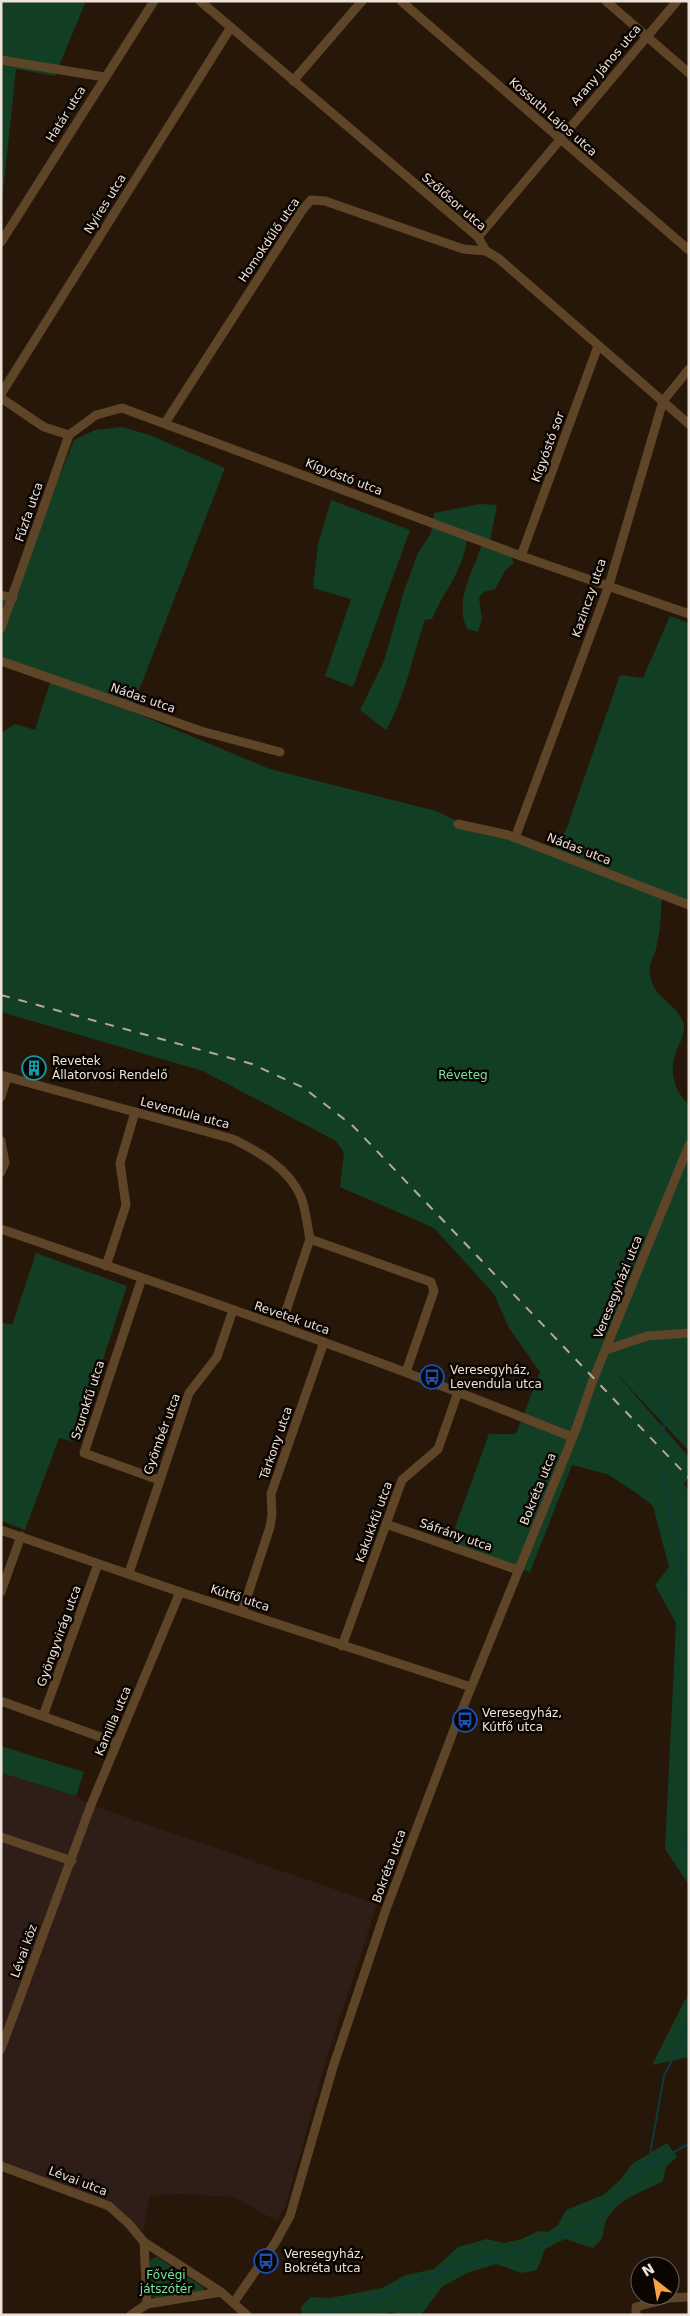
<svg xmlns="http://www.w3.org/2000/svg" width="690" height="2316" font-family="'DejaVu Sans',sans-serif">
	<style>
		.industrial { fill: #2f1d18 }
		.green { fill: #123e24 }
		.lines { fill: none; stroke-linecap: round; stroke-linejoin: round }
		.stream { stroke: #0b3a3f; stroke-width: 2 }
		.minor { stroke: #5e4528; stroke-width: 9 }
		.rail { stroke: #b7a99f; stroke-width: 2; stroke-dasharray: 9 9; stroke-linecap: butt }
		.labels { text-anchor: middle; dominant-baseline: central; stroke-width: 5; stroke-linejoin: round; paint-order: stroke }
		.street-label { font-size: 12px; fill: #eee2d9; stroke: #0b0502 }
		.poi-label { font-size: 12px; fill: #eee2d9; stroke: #0b0502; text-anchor: start }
		.park-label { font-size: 12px; fill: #6fe89e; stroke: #0b0502 }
	</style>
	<rect width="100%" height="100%" fill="#271708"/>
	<polygon class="industrial" points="1,1773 76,1796 91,1805 377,1904 327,2057 286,2204 277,2221 233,2197 180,2194 150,2196 143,2231 111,2202 1,2163"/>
	<g class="green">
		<polygon points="1,1 86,1 55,76 16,69 1,211"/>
		<path d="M122,427L150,435L225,468L131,711L270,769L436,811L455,820L550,853L566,830L620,675L643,678L670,616L689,623V901L662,892C661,911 661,930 656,949C655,954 651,960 650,966C649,971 651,981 653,985C660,1001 682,1008 684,1027C684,1037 679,1044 676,1052C669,1070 674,1093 689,1104V1451L613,1370L689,1457V1478L684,1483L689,1493V1885L665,1849L676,1623L655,1585L669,1567L653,1506L635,1492L607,1474L572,1465L530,1572L449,1544L489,1434H516L540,1372L509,1328L494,1294L434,1228L340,1187L344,1153L336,1141L203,1071L1,1012V733L15,724L35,730L52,676L1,656V598L10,601L74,440L95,430Z"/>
		<polygon points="331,500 410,530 353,687 325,676 351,599 313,588 318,544"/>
		<path d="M480,504L497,505L489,546L510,553L514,563L505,571L495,589L484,592L479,598L482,619L478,632L467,629C453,599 475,570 483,541L467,537C465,569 444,590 432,619L425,620C412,657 406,695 386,730L360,710L384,661L404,591L418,553L431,533L434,513Z"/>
		<polygon points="36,1253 127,1286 76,1442 59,1438 25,1530 1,1521 1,1322 12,1325"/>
		<polygon points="1,1746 84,1772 76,1796 1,1773"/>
		<polygon points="689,1992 689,2057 652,2065"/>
		<path d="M667,2143L677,2157L666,2167L663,2181C643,2192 621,2197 608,2217C600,2230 609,2234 593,2248L565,2239L545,2249L537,2270L522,2273L496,2264L467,2273L442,2287L421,2315H398L394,2312L371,2315H302L301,2307L311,2297L330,2298L382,2288L406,2275L434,2269L458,2247L487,2239L504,2243L522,2239L538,2231L548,2232L558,2225L566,2210L603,2195L620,2180L632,2164Z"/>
		<polygon points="157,2257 203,2287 204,2290 157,2300 150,2294 150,2262 153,2258"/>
	</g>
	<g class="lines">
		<g class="stream">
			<polyline points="663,1443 666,1395"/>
			<polyline points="663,1476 689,1596"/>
			<polyline points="689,1831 685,1841 689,1850"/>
			<polyline points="649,2165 689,2144"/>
			<polyline points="317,2315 373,2299 440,2271 499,2257 586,2227 648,2165 664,2076 689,2024"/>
		</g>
		<g class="minor">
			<polyline points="200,1 478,237 486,251 498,258 689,424"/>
			<polyline points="401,1 689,250"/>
			<polyline points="606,1 689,73"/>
			<polyline points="1,60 104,77"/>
			<polyline points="293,81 362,1"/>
			<polyline points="478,237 677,1"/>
			<polyline points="1,242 154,1"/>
			<polyline points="1,394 231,27"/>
			<polyline points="1,398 44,427 69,435 96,415 122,408 521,556 689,614"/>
			<polyline points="165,423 303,209 311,200 325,201 463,249 486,251"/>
			<polyline points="521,556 598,346"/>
			<polyline points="1,595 13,598"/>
			<polyline points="1,628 69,435"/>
			<polyline points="1,661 201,731 280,752"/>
			<polyline points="458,824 508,835 689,905"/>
			<polyline points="515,838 609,585 663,401 689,369"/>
			<path d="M1,1075L233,1139C259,1152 289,1168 301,1197C306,1210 307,1225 310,1239L431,1282L434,1291L406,1372"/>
			<polyline points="1,1097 7,1077"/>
			<polyline points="1,1141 5,1163 1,1172"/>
			<path d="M1,1229C193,1295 384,1361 572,1437"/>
			<polyline points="106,1266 126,1205 120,1163 135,1112"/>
			<polyline points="142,1278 84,1453 159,1480"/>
			<polyline points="281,1326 310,1239"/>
			<polyline points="606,1350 647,1336 689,1333"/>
			<polyline points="386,1524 518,1570"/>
			<polyline points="1,1530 180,1592 471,1687"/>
			<polyline points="129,1573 189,1393 217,1357 233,1310"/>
			<polyline points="1,1592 21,1536"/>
			<polyline points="242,1612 270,1527 272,1514 271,1494 324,1342"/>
			<polyline points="342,1646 402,1480 438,1449 458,1392"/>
			<polyline points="1,1701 117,1743"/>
			<polyline points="43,1716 98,1564"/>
			<polyline points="1,1837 72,1861"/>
			<polyline points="1,2049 91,1805 180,1592"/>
			<polyline points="1,2166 109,2206 129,2224 144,2242 221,2292 247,2315"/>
			<polyline points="144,2242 147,2304"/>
			<polyline points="234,2302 275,2243 290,2216 333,2067 385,1912 455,1727 576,1429 593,1380 689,1145"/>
			<polyline points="131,2315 147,2304 221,2292"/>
			<polyline points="636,2315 636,2307 670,2298 689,2297"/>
		</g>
		<polyline class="rail" points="1,995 252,1064 304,1088 353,1126 689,1478"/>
	</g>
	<defs>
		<g id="building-ring" transform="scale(1.25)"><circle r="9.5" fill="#0b0502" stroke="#0f9aa8" stroke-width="1.5"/><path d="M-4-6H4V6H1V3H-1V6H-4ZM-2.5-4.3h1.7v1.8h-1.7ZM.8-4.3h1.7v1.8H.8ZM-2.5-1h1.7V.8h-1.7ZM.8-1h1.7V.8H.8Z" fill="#0f9aa8"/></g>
		<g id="bus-ring" transform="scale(1.25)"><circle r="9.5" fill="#0b0502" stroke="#1a4fb4" stroke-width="1.5"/><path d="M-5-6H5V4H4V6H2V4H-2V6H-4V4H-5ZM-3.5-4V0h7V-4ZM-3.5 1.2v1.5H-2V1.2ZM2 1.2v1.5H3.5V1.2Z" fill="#1a4fb4"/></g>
	</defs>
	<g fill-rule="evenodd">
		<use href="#building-ring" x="34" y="1068"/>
		<use href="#bus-ring" x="432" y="1377"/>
		<use href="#bus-ring" x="465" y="1720"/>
		<use href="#bus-ring" x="266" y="2261"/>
	</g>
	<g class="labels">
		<g class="street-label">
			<text transform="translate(606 65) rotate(-50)">Arany János utca</text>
			<text transform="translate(66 114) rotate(-58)">Határ utca</text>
			<text transform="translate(553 117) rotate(41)">Kossuth Lajos utca</text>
			<text transform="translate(454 202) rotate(41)">Szőlősor utca</text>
			<text transform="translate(105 204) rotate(-58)">Nyíres utca</text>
			<text transform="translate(269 240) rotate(-56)">Homokdűlő utca</text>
			<text transform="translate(548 447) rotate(-70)">Kígyóstó sor</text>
			<text transform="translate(344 477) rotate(21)">Kígyóstó utca</text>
			<text transform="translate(29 512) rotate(-71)">Fűzfa utca</text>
			<text transform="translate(589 598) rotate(-71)">Kazinczy utca</text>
			<text transform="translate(143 698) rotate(19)">Nádas utca</text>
			<text transform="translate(579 849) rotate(21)">Nádas utca</text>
			<text transform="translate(185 1113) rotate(15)">Levendula utca</text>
			<text transform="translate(618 1287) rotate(-68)">Veresegyházi utca</text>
			<text transform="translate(292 1318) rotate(19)">Revetek utca</text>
			<text transform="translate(88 1400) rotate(-72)">Szurokfű utca</text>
			<text transform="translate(162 1434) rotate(-70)">Gyömbér utca</text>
			<text transform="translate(276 1443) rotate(-71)">Tárkony utca</text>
			<text transform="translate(538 1489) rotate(-68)">Bokréta utca</text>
			<text transform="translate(374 1522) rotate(-70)">Kakukkfű utca</text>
			<text transform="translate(456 1535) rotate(19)">Sáfrány utca</text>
			<text transform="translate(240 1598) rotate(18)">Kútfő utca</text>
			<text transform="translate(59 1636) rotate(-70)">Gyöngyvirág utca</text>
			<text transform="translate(113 1721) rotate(-67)">Kamilla utca</text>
			<text transform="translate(389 1866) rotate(-70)">Bokréta utca</text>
			<text transform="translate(24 1951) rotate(-70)">Lévai köz</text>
			<text transform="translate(78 2181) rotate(21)">Lévai utca</text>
		</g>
		<g class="poi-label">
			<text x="52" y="1061">Revetek<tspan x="52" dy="14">Állatorvosi Rendelő</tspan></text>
			<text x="450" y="1370">Veresegyház,<tspan x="450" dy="14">Levendula utca</tspan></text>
			<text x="482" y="1713">Veresegyház,<tspan x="482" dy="14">Kútfő utca</tspan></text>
			<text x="284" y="2254">Veresegyház,<tspan x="284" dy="14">Bokréta utca</tspan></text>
		</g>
		<g class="park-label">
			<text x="463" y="1075">Réveteg</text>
			<text x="166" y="2275">Fővégi<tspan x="166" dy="14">játszótér</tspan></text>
		</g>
	</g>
	<rect width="690" height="2316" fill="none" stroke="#eee2d9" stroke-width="5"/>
	<g transform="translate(655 2281) rotate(329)"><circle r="24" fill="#0b0502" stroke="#665d58"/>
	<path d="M0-4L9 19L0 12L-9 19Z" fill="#f7a149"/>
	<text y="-8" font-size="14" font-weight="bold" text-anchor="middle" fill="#eee2d9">N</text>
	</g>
</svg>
